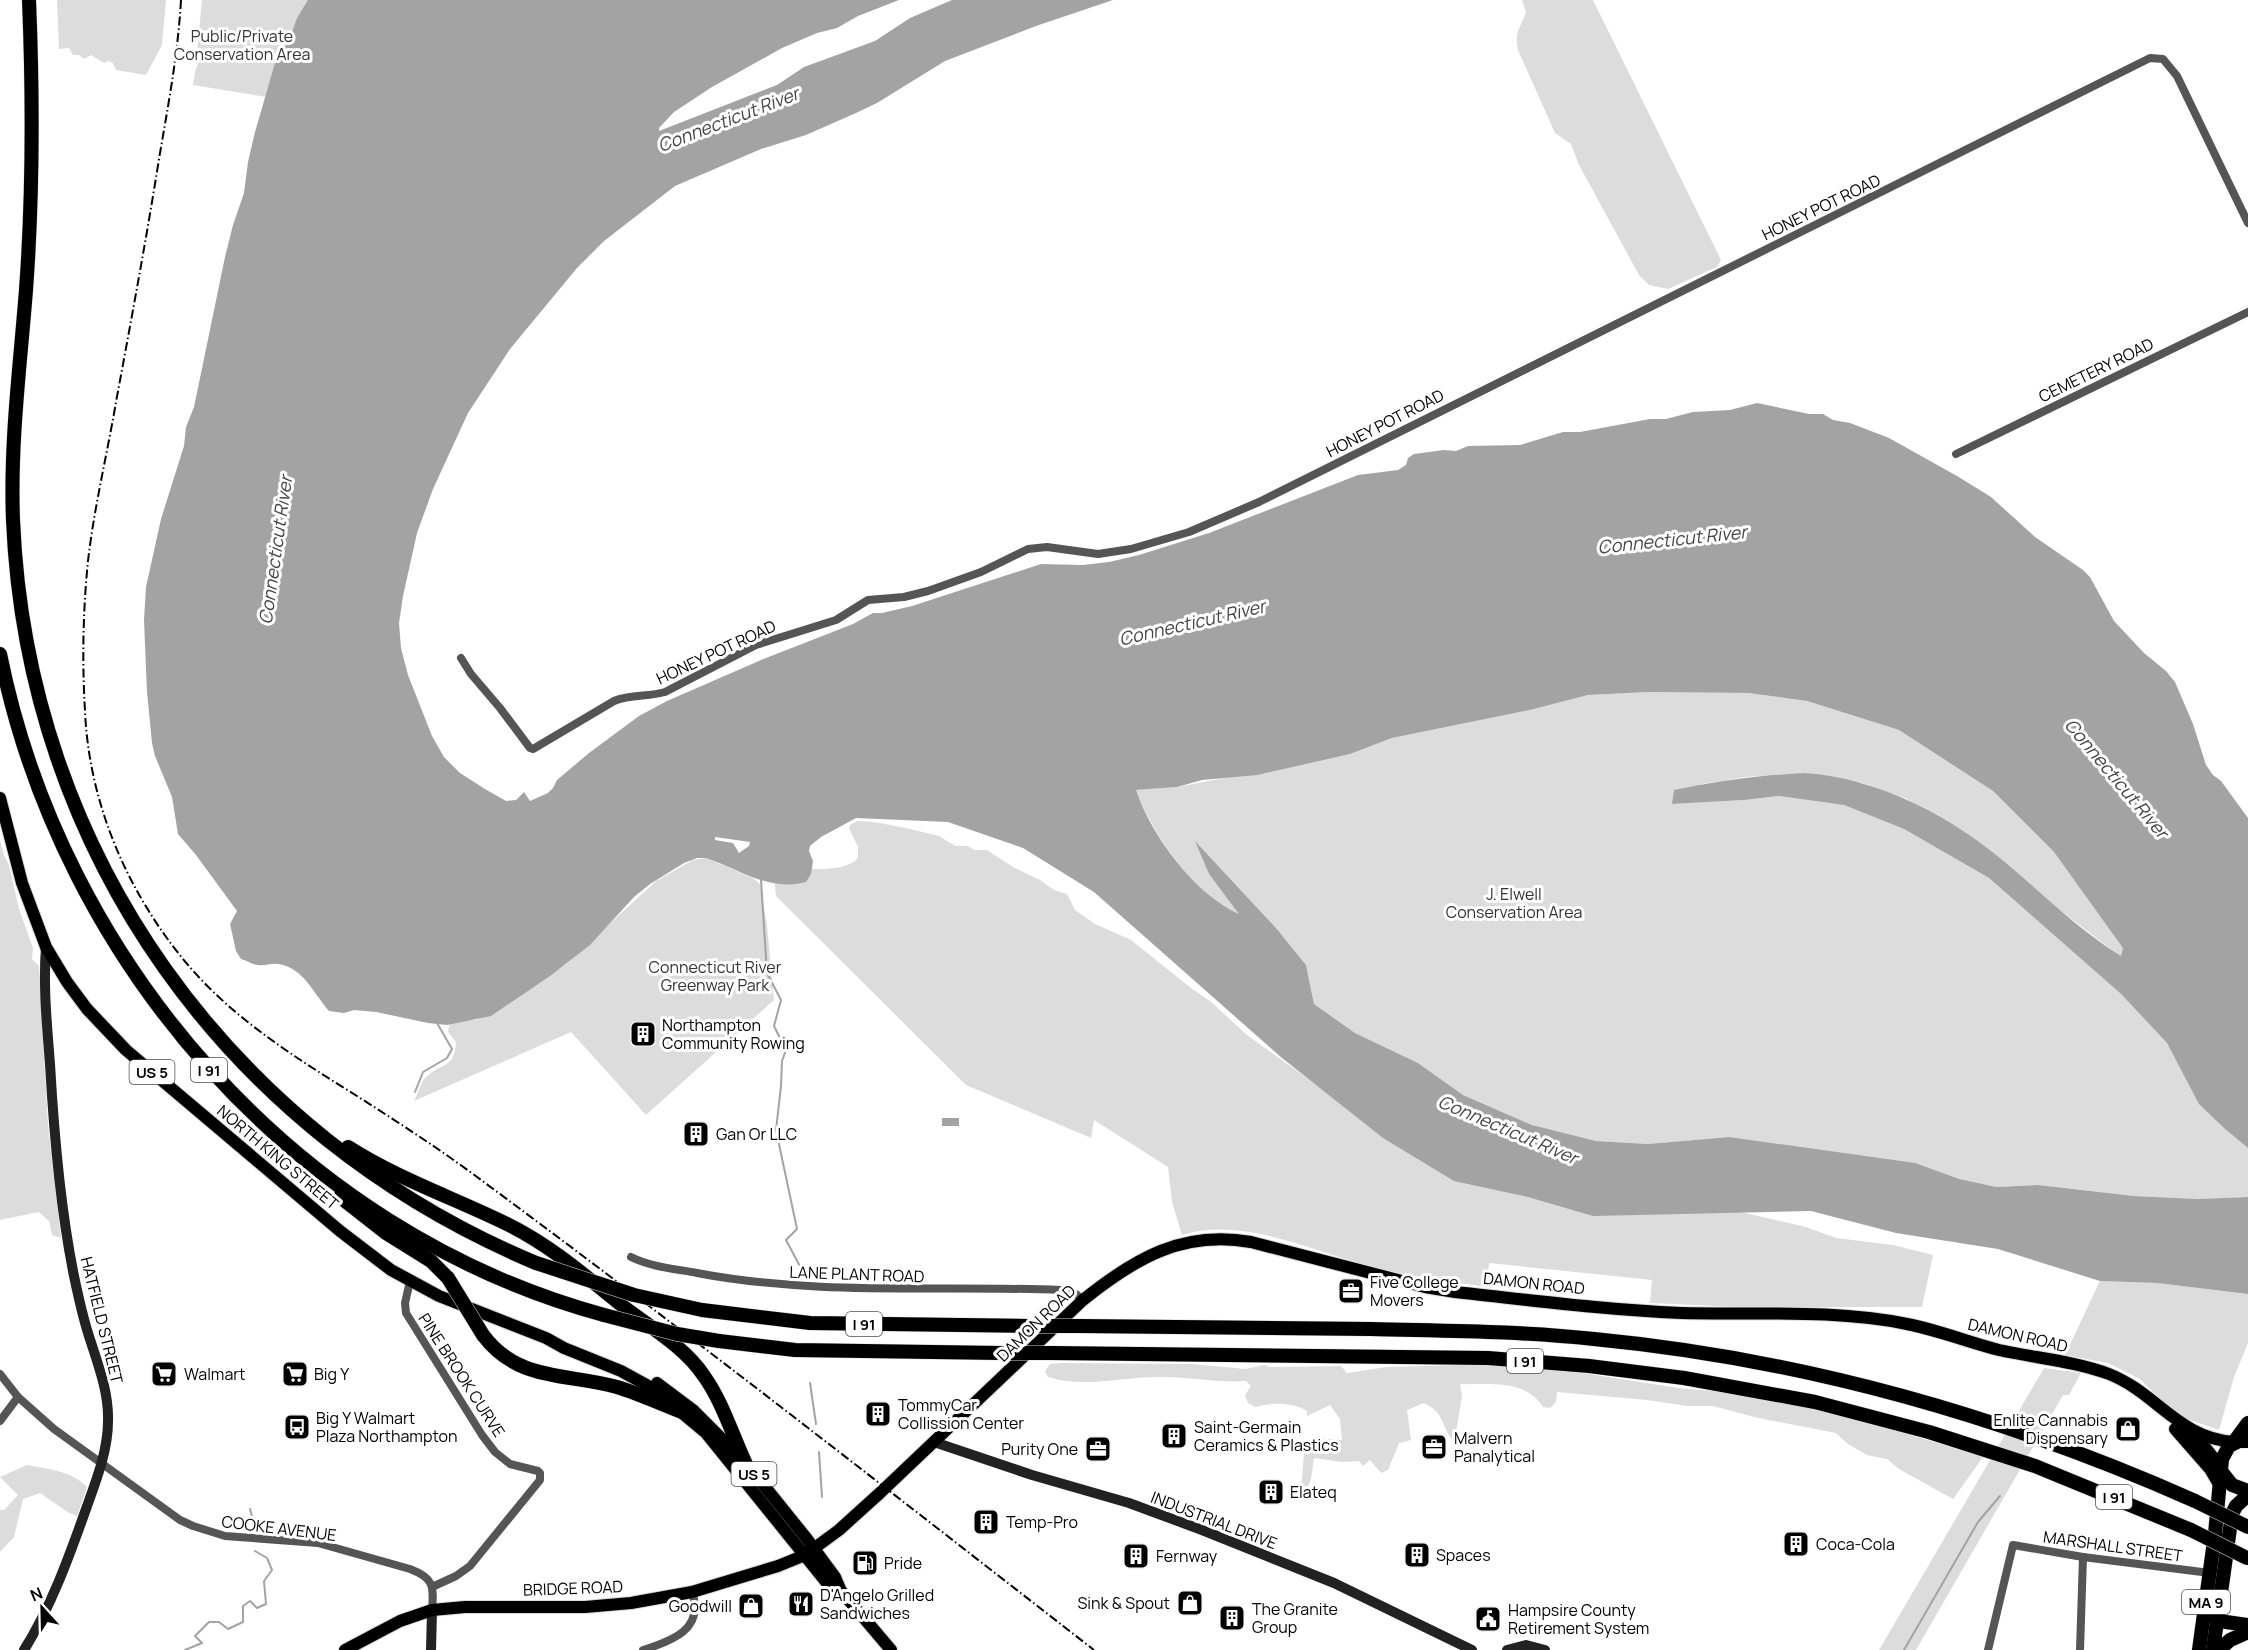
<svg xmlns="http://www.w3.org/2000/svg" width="2248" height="1650" font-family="Manrope,sans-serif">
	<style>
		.green { fill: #dcdcdc }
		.water { fill: #a3a3a3 }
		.pier { fill: #fff }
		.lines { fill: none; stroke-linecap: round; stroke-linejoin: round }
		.stream { stroke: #a3a3a3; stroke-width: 2 }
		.primary-casing { stroke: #dbdbdb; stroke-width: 14 }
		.highway-casing { stroke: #dbdbdb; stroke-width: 15 }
		.street { stroke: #555; stroke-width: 8 }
		.secondary { stroke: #222; stroke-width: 10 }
		.primary { stroke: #000; stroke-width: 12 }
		.highway { stroke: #000; stroke-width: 14 }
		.rail { stroke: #000; stroke-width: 2; stroke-dasharray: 9 3 1.5 3; stroke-linecap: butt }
		.highway-bridge-casing { stroke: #dbdbdb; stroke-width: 15; stroke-linecap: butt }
		.highway-bridge { stroke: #000; stroke-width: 14 }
		.labels { text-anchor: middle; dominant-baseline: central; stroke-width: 6; stroke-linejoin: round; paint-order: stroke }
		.shield { fill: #fff; stroke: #4c4c4c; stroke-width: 1.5 }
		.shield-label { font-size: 15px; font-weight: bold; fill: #000 }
		.park-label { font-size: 16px; fill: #333; stroke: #fff }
		.street-label { font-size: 16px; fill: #000; stroke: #fff }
		.poi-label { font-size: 16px; fill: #000; stroke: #fff; text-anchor: start }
		.water-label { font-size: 18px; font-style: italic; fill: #444; stroke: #fff }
	</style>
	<rect width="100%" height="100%" fill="#fff"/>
	<g class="green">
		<polygon points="57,0 166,0 162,45 146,75 116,70 113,63 109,61 104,63 91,55 84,59 79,55 73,55 69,48 59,49"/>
		<polygon points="202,0 315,0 273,98 193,85 195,72 199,61 197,53"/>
		<path d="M1522,0H1593L1718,254L1721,260L1717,267L1668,289L1649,285L1639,275L1579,165L1571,144L1555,133L1518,50C1514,30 1521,28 1526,12Z"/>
		<path d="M1648,692L1748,693L1807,701L1899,730L1993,791L2054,852L2124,948L2121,957L2047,900L2011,867L1967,834L1905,798L1863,783L1804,773L1745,777L1702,784L1672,804L1744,800L1779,796L1844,805L1904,829L1989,878L2121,994L2167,1043L2200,1104L2225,1129L2248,1148V1197L2198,1199L2134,1196L2038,1185L1996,1187L1729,1137L1648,1144L1596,1141L1532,1125L1463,1095L1418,1063L1355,1033L1314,1004L1306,965L1276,928L1197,843L1209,874L1241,915C1231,910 1220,906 1212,899C1178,870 1153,830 1135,790L1177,787L1350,754L1392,738L1530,710L1588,695Z"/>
		<path d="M858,821L874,822L906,828L939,836L955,846H968L974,850H987L1013,867L1040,880L1054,890L1067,894L1075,910L1095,924L1131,940L1191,988L1210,1001L1247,1035L1332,1096L1520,1194L1564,1203L1736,1211L1806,1227L1836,1238L1893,1245L1933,1255L1922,1307H1742L1650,1303L1652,1280L1489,1263L1486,1287C1449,1281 1410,1277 1373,1267C1314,1252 1243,1216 1182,1235L1172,1202L1168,1167L1094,1120L1091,1138L966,1085L776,896L773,865C795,868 843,875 858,858V847L849,828L851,824Z"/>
		<polygon points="0,840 4,855 9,865 19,909 33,948 32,959 39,966 48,1125 61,1238 52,1235 49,1221 39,1212 0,1220"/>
		<path d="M706,858L753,878L760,884L767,925L774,1000L646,1115L571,1032L414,1101C418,1094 421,1081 427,1076C442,1063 455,1068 456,1042L448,1032L450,1021L475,1020L498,1011L566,964L656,881L693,860Z"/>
		<polygon points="2100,1281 2157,1283 2248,1294 2248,1343 2234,1377 2219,1430 2176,1415 2140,1379 2108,1363 2065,1355"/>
		<path d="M1063,1363L1192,1364L1246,1369L1264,1365L1271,1367L1341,1366L1347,1373L1387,1367L1501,1364L1589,1374L1678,1388L1735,1393L1846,1415L1983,1457L1953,1499L1899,1469L1887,1459L1867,1455L1848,1444L1836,1433L1758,1418L1713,1406H1687L1647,1400L1557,1392L1556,1402L1550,1408L1543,1407C1525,1379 1491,1385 1460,1384L1462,1396L1455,1438L1452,1439C1440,1424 1445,1413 1424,1403L1407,1410L1411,1440L1399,1443L1388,1470L1381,1473L1370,1460L1363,1466L1359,1461L1342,1462L1314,1458L1311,1479L1306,1491L1301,1492L1304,1453L1315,1438L1342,1440L1340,1419L1330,1405L1307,1416V1411C1293,1402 1272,1402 1255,1407L1248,1403L1245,1395L1251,1386L1246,1381C1218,1383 1191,1377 1163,1377C1124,1376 1086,1389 1048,1377L1045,1371L1050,1364Z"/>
		<polygon points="2044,1368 2081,1373 2069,1395 2063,1395 1916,1650 1879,1650"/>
		<path d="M27,1465C48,1469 72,1471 87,1487L77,1516L69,1513L40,1493L23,1499L14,1537L0,1552V1510H4L18,1495L0,1477Z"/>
	</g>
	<g class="water">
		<path d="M308,0H899L858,16L837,28L817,33L782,48L712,87L674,112L659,128V131L777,85L804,67L875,41L910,18L952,0H1113L1036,26L945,61L877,103L856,113L806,135L761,149L675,186L604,241L577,268L510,349L468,413L433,489L417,533L403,596L399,623L401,648L408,675L432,736L444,757L460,773L485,789L506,801L516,800L524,792L530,801L548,793L553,788L557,780L589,753L639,716L667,701L766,658L853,624L873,613H882L912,606L1041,564L1083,565L1109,562L1139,555L1209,533L1358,475L1398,470L1406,465L1408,458L1414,454L1444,450L1456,451L1468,446L1520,445L1563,432H1580L1650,419H1666L1693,412L1730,410L1757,403L1809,414H1823L1833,420L1850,423L1889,438L1957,476L1991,497L2035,537L2083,570L2090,577L2114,621L2144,653L2166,671L2175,682L2193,724L2206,765L2213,775L2221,781L2248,818V1148L2225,1129L2199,1104L2167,1043L2121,994L1989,878L1904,829L1844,805L1779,796L1744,800L1672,804L1674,790C1706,783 1739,778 1772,775C1783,775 1794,773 1804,773C1881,778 1954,818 2012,868C2047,898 2082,932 2121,956L2123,948L2054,852L1993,791L1899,730L1807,701L1748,693L1648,692L1588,695L1530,710L1392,738L1350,754L1257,775L1202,780L1177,787L1136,790C1151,835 1195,895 1239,914L1209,874L1195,841L1276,928L1306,965L1314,1004L1355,1033L1418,1063L1463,1095L1532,1125L1596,1141L1648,1144L1729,1137L1915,1163L1959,1179L1996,1187L2038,1185L2134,1196L2198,1199L2248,1197V1294L2157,1283L2100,1281L1998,1249L1896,1233L1811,1211L1593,1216L1528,1197L1454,1181L1383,1138L1282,1058L1094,892L1023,848L948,822L856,818L821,837L810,846L809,851L813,861L811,874L806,882C769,892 739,869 706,858H697L684,863L650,884L634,897L590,945L550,976L491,1016L447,1025L428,1023L376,1012L354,1010L344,1013L329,1011C314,994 303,967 278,964C271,963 265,966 258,965C252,965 247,960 241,959L236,951L230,924L237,911L196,855L178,834L172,797L155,756L152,743L147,692L144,620L146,587L161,519L184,446L186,427L194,407L225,257L233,225L244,193L248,162L255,132L275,63L289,41L297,18Z"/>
		<rect x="942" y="1118" width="17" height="8"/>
	</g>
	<polygon class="pier" points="715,837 750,842 749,846 739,853 733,843 715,840"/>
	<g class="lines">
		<g class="stream">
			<polyline points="761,880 767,973 781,1000 774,1026 786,1050 782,1061 781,1086 776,1130 797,1229 786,1240 803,1272"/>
			<polyline points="415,1092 423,1072 447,1058 452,1049 437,1023"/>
			<polyline points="810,1383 816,1424"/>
			<polyline points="819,1452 822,1497"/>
			<polyline points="250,1509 254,1524"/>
			<polyline points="185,1650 202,1643 195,1636 209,1622 219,1622 228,1629 243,1622 243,1606 250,1601 257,1608 266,1604 264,1581 272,1570 267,1558 255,1551"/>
			<polyline points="1904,1650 1978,1522 2000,1496"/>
		</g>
		<g class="primary-casing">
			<g id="primary">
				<polyline points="0,798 22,883 46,947 67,982 87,1009 126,1050 340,1231 391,1270 439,1296 546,1338 564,1348 621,1371 652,1388 706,1433 827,1583 841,1591"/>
				<polyline points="657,1383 693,1410 745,1462 807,1539 835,1577 841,1591 891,1650"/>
				<polyline points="2175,1429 2210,1469 2220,1486"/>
				<polyline points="2188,1437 2204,1446 2220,1466"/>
				<path d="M345,1650L400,1621L432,1610L465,1607H585L631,1603L692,1592L778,1566L805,1555L839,1530L881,1492L1083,1300C1134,1259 1182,1230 1251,1242L1425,1287L1455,1292C1530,1300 1605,1310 1681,1313C1755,1315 1833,1309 1907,1324C1938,1330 1968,1342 1999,1350C2035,1358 2074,1361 2109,1374C2157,1393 2178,1438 2234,1442"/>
			</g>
		</g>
		<g class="highway-casing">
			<g id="highway">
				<path d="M29,0C33,97 33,194 26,290C20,367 10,443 13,520C27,854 230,1135 536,1263"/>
				<path d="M0,654C62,963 297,1232 604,1315"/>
				<path d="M348,1147C398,1179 454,1198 507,1224C552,1246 590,1280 629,1311C655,1330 686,1349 704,1376C722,1401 732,1434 745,1462"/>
				<polyline points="340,1197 386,1233 431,1261 448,1278"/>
				<polyline points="702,1310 810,1323 1028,1326"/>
				<path d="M1079,1326C1176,1327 1274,1328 1371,1329C1446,1331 1520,1331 1594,1339C1802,1359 2004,1416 2195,1501"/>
				<path d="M483,1335C518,1382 567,1373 617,1387C640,1394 661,1404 682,1412"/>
				<polyline points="719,1341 795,1350 1001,1353"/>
				<polyline points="1051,1353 1488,1358 1589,1366 1684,1378 1815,1402 1929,1432 2035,1466 2191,1530"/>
				<polyline points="2234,1442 2248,1423"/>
				<polyline points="2221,1471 2232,1485 2248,1491"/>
				<polyline points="2213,1615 2219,1621 2248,1625"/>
				<polyline points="2199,1650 2215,1534 2222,1459 2229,1446 2239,1441 2248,1441"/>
				<polyline points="2213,1650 2232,1514 2236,1506 2248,1495"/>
				<polyline points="2219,1650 2230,1640 2248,1632"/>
			</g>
		</g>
		<g class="street">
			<polyline points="1956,454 2248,312"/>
			<path d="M461,658L471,674L500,708L530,748L533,749L614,701C631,694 648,697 665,692L756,645L836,620L868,600L904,597L928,591L981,572L1028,549L1047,547L1098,554L1131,549L1189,532L1259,502L2150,58L2163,59L2177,76L2248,223"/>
			<path d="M631,1257C651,1267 676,1269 697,1273C818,1296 939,1285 1061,1290L1076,1294L1083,1300"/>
			<polyline points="410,1281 405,1303 406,1313 482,1435 495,1452 510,1464 538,1471 540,1473 540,1480 470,1566 456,1576 432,1587"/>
			<path d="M0,1374L18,1397L54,1429L180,1520L193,1526L225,1536L318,1543L410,1569C434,1578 434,1586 432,1610"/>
			<polyline points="0,1421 18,1397"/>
			<path d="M643,1650C672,1641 705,1629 692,1592"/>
			<polyline points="1988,1650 2013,1545 2083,1557 2210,1573"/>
			<polyline points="2080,1650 2083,1557"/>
		</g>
		<g class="secondary">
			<polyline points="934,1442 1032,1475 1129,1503 1202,1530 1334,1583 1472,1650"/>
			<path d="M24,1650C51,1607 69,1557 86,1509C96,1481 108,1451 108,1421C109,1391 97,1362 88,1333C82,1314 78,1295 74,1276C60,1207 54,1135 50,1064C47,1025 43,986 46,947"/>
			<polyline points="431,1650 432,1610"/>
			<polyline points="1507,1650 1526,1645 1545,1650"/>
		</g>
		<use href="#primary" class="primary"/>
		<use href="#highway" class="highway"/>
		<path class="rail" d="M181,0C178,54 168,106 159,159C146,241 131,321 116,402C107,455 94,508 88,561C83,610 82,661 85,711C89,804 128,894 188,965C235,1020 296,1058 357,1096C396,1121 435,1146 473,1174C683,1329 888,1490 1094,1650"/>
		<g class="highway-bridge-casing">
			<g id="highway-bridge">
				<polyline points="536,1263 634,1295 702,1310"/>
				<polyline points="448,1278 483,1335"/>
				<polyline points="604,1315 677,1334 719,1341"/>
				<polyline points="1028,1326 1079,1326"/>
				<polyline points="1001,1353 1051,1353"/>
				<polyline points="2195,1501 2248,1527"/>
				<polyline points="2191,1530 2247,1558"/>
			</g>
		</g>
		<use href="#highway-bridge" class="highway-bridge"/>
	</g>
	<defs>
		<g id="building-square" transform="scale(1.35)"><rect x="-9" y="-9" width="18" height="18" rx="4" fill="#000" stroke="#fff"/><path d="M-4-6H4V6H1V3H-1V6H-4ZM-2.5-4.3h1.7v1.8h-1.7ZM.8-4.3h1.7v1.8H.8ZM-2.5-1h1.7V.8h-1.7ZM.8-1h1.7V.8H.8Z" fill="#fff"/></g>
		<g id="office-square" transform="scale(1.35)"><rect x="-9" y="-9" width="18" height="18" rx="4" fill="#000" stroke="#fff"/><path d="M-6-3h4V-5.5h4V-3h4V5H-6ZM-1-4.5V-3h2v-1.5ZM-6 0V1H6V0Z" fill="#fff"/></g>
		<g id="supermarket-square" transform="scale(1.35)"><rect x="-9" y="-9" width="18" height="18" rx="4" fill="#000" stroke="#fff"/><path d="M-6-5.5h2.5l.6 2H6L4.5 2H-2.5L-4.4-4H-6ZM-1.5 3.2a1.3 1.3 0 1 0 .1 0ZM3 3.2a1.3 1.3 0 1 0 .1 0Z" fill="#fff"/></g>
		<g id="bus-square" transform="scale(1.35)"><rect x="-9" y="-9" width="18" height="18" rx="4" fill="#000" stroke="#fff"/><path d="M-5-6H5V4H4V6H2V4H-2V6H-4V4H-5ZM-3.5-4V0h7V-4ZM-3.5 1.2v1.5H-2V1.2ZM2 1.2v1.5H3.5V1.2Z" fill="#fff"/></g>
		<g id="shop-square" transform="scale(1.35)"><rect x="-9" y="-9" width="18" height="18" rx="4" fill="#000" stroke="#fff"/><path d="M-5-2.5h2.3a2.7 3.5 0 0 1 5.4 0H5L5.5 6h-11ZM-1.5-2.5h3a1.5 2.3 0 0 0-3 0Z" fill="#fff"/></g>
		<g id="fuel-square" transform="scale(1.35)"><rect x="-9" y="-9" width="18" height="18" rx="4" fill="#000" stroke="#fff"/><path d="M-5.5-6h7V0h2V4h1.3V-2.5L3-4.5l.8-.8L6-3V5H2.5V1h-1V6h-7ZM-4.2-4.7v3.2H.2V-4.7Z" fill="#fff"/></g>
		<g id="restaurant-square" transform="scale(1.35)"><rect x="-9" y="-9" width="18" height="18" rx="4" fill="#000" stroke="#fff"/><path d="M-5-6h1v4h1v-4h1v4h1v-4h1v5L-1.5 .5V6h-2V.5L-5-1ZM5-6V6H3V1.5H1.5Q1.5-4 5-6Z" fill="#fff"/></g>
		<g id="civic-square" transform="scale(1.35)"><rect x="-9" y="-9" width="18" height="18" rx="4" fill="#000" stroke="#fff"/><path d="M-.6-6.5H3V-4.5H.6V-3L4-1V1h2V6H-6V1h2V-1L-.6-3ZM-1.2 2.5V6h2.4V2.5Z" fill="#fff"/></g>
	</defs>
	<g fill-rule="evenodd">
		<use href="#building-square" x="643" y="1034"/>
		<use href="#building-square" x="696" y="1134"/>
		<use href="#office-square" x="1351" y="1291"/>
		<use href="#supermarket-square" x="164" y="1374"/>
		<use href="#supermarket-square" x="295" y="1374"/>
		<use href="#building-square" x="878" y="1414"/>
		<use href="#bus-square" x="297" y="1427"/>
		<use href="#shop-square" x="2128" y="1429"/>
		<use href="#building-square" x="1174" y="1436"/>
		<use href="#office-square" x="1434" y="1447"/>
		<use href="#office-square" x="1098" y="1449"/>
		<use href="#building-square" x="1271" y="1492"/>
		<use href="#building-square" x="986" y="1522"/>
		<use href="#building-square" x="1796" y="1544"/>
		<use href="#building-square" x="1417" y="1555"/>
		<use href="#building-square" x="1136" y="1556"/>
		<use href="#fuel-square" x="865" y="1563"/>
		<use href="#shop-square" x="1190" y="1603"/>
		<use href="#restaurant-square" x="801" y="1604"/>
		<use href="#shop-square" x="751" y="1606"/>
		<use href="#building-square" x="1232" y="1618"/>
		<use href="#civic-square" x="1488" y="1619"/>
	</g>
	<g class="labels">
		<g class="shield">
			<rect x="191" y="1058" width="36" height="24" rx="4.5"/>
			<rect x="129.5" y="1060" width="45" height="24" rx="4.5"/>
			<rect x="846" y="1312" width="36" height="24" rx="4.5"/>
			<rect x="1507" y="1349" width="36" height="24" rx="4.5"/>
			<rect x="731.5" y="1462" width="45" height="24" rx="4.5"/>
			<rect x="2096" y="1485" width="36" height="24" rx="4.5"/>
			<rect x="2182" y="1590" width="48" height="24" rx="4.5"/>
		</g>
		<g class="shield-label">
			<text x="209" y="1070">I 91</text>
			<text x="152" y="1072">US 5</text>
			<text x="864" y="1324">I 91</text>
			<text x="1525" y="1361">I 91</text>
			<text x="754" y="1474">US 5</text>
			<text x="2114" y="1497">I 91</text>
			<text x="2206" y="1602">MA 9</text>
		</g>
		<g class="park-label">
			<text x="242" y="36">Public/Private<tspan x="242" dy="18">Conservation Area</tspan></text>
			<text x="1514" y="894">J. Elwell<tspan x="1514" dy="18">Conservation Area</tspan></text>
			<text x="715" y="967">Connecticut River<tspan x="715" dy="18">Greenway Park</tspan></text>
		</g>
		<g class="street-label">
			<text transform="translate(1821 207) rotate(-26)">HONEY POT ROAD</text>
			<text transform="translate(2096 370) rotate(-26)">CEMETERY ROAD</text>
			<text transform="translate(1385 423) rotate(-27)">HONEY POT ROAD</text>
			<text transform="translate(716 652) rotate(-25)">HONEY POT ROAD</text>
			<text transform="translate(278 1157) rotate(40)">NORTH KING STREET</text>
			<text transform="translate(857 1274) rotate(2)">LANE PLANT ROAD</text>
			<text transform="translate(1534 1283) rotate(6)">DAMON ROAD</text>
			<text transform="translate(102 1320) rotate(76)">HATFIELD STREET</text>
			<text transform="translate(1036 1323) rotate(-44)">DAMON ROAD</text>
			<text transform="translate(2018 1335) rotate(13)">DAMON ROAD</text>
			<text transform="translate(462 1375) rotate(57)">PINE BROOK CURVE</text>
			<text transform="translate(1214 1520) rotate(21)">INDUSTRIAL DRIVE</text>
			<text transform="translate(279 1528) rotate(7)">COOKE AVENUE</text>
			<text transform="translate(2113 1546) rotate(8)">MARSHALL STREET</text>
			<text transform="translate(573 1588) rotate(-2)">BRIDGE ROAD</text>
		</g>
		<g class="poi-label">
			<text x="662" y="1025">Northampton<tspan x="662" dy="18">Community Rowing</tspan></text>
			<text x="716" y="1134">Gan Or LLC</text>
			<text x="1370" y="1282">Five College<tspan x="1370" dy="18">Movers</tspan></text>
			<text x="184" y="1374">Walmart</text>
			<text x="314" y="1374">Big Y</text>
			<text x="898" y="1405">TommyCar<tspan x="898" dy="18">Collission Center</tspan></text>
			<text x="316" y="1418">Big Y Walmart<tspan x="316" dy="18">Plaza Northampton</tspan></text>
			<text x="2108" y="1420" text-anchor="end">Enlite Cannabis<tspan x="2108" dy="18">Dispensary</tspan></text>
			<text x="1194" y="1427">Saint-Germain<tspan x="1194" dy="18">Ceramics &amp; Plastics</tspan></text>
			<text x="1454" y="1438">Malvern<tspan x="1454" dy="18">Panalytical</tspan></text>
			<text x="1078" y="1449" text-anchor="end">Purity One</text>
			<text x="1290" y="1492">Elateq</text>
			<text x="1006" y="1522">Temp-Pro</text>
			<text x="1816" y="1544">Coca-Cola</text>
			<text x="1436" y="1555">Spaces</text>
			<text x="1156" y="1556">Fernway</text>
			<text x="884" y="1563">Pride</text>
			<text x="820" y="1595">D'Angelo Grilled<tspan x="820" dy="18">Sandwiches</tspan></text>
			<text x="1170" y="1603" text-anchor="end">Sink &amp; Spout</text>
			<text x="732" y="1606" text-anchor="end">Goodwill</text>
			<text x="1252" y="1609">The Granite<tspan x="1252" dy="18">Group</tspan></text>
			<text x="1508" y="1610">Hampsire County<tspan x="1508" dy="18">Retirement System</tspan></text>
		</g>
		<g class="water-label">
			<text transform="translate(728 119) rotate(-21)">Connecticut River</text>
			<text transform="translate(1672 539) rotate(-6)">Connecticut River</text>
			<text transform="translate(275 550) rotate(-82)">Connecticut River</text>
			<text transform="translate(1192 622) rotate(-13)">Connecticut River</text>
			<text transform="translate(2117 778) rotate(50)">Connecticut River</text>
			<text transform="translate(1508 1129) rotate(23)">Connecticut River</text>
		</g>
	</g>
	<g transform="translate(42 1608) rotate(338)" stroke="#ffffff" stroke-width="4.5" paint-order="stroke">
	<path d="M0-4.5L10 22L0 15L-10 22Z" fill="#000000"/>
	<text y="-9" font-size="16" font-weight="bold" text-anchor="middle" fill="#000000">N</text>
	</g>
</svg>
